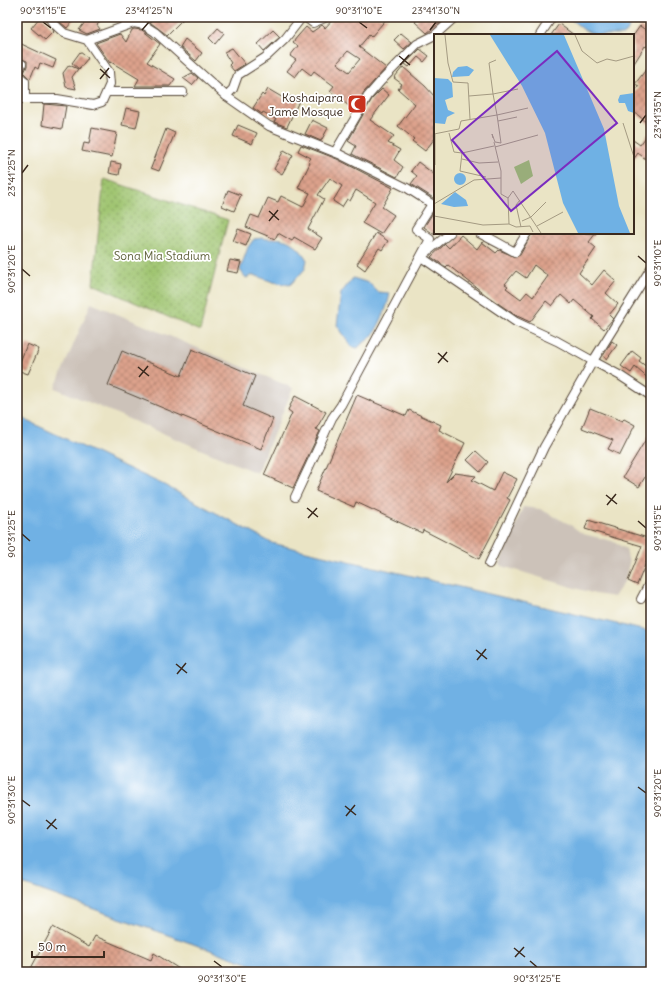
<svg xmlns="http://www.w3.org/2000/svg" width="668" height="989" font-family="Delius,sans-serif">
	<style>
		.industrial { fill: #ccc2b9 }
		.park { fill: url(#park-dots); stroke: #6d7746 }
		.water { fill: #6fb1e4; stroke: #556e81 }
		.building { fill: url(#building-cross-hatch); fill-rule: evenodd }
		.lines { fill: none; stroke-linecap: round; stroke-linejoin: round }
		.minor-casing { stroke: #554637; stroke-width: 10 }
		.minor { stroke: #fff; stroke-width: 8 }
		.ticks { fill: none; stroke: #3b2a1e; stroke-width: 1.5 }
		.labels { text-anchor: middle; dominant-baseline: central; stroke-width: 3.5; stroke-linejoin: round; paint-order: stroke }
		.poi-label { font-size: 12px; fill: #3b2a1e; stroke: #fff; text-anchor: end }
		.park-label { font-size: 12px; fill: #5e603a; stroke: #fff }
		.inset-road { fill: none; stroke: #a49a82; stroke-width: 1 }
		.view { fill: #7b2cbf; fill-opacity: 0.15; stroke: #7b2cbf; stroke-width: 2 }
		.inset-edge { fill: none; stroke: #3b2a1e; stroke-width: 2 }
		.neatline { fill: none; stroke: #3b2a1e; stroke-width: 1.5 }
		.ticks-label { font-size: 10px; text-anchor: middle; fill: #3b2a1e }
	</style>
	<defs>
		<pattern id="park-dots" width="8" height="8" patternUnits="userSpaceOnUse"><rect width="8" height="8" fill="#9fc46f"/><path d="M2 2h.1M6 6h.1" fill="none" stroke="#839f5b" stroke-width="1.8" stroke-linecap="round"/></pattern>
		<pattern id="building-cross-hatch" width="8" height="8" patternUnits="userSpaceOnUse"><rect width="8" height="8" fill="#dda28c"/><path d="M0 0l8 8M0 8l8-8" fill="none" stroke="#b48472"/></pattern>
	</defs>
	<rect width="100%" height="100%" fill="#fff"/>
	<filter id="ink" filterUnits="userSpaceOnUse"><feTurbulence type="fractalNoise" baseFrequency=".025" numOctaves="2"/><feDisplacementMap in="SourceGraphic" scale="8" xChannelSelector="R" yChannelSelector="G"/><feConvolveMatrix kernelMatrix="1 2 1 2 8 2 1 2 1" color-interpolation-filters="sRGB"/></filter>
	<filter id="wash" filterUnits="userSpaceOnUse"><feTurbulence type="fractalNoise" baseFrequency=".012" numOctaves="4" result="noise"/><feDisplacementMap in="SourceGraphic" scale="16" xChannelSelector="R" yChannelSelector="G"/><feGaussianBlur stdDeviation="0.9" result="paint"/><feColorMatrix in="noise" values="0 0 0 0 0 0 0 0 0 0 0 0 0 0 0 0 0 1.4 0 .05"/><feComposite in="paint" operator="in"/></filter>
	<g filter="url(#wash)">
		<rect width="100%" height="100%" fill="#eae4c5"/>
		<g class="industrial">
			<polygon points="91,303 293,388 257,473 55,388"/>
			<polygon points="523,507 540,509 569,524 583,534 612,541 626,549 629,564 624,582 614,597 595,594 499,565"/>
		</g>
		<polygon class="park" points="104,179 228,220 200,331 93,284"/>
		<g class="water">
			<polygon points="568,17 633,17 627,32 622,35 596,35 584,30"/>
			<path d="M263,238C272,241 276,237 282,239C293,241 302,251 307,260L305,269L290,285L273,282L254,275L246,278L240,270L248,247L254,239Z"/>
			<path d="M353,278L369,283L378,292L390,293C388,306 380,325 372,336C368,341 362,342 358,348L352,347L337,325L341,293Z"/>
			<polygon points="17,416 164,485 272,543 651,632 651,972 282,972 250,964 17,882"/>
		</g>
		<g id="blocks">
			<g class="building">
				<polygon points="40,17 44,18 54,31 45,40 31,28"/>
				<polygon points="62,17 76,17 67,28 59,21"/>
				<polygon points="89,17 105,17 97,25 100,29 87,34 79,30"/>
				<polygon points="138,17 185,17 167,35 147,20"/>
				<path d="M335,17H388L371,37L369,35L359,47L386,68L364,92L354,110L330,91L334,86L314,71L311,75L302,68L295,77L287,71L296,60L290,56L298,46L293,42L298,36L306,27L312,32L322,25L325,28ZM348,51L360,59L349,72L337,63Z"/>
				<polygon points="419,17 447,17 427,33 415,22"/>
				<polygon points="559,24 574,35 551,35"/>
				<polygon points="640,26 651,34 651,40 646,47 645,46 633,65 633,36"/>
				<polygon points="218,28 224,33 215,44 209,38"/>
				<polygon points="134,29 142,30 160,44 147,62 175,79 170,86 135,86 139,79 111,62 110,63 96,43 120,34 126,42 132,30"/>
				<polygon points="273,30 280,37 264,51 258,44"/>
				<polygon points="401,33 412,42 404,49 394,40"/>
				<polygon points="185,39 202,53 196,61 180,47"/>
				<polygon points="17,42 56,60 53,68 40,63 38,69 35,67 30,79 24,73 27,66 27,61 17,57"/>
				<polygon points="232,48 245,64 234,71 229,65 231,63 224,52"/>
				<polygon points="420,49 429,56 424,62 418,57 409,67 405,64"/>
				<polygon points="80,52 88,58 79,69 72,63"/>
				<polygon points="651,63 651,126 633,111 633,93 639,86 635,84"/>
				<polygon points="69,65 78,69 72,77 76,89 66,87 63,73"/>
				<polygon points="403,67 425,86 435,97 435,138 425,151 412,141 414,139 398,126 415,104 398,89 402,84 394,78"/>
				<polygon points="192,73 198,78 192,85 183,78"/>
				<polygon points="268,89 285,99 287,95 299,101 287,127 274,122 276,119 263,112 262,114 253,108 262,94 264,96"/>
				<polygon points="382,89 389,95 370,120 394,136 388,143 400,150 394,160 403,167 397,177 352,154 356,146 348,141 372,99"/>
				<polygon points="44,104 66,106 62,129 42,125"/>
				<polygon points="126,108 140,111 136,128 122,125"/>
				<polygon points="312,120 328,128 321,141 305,134"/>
				<polygon points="238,125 257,133 252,144 233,136"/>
				<polygon points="92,128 117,133 112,157 82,151 84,143 89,144"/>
				<polygon points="166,129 175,133 159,171 151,168"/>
				<polygon points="651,130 651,154 647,160 638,153 633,160 633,140 640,145"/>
				<polygon points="301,145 337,159 393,188 382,207 394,215 381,234 362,223 375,202 356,190 350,201 347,199 342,207 333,201 342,186 330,178 318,195 324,199 308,229 322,238 315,249 294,237 292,241 278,233 275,239 246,227 251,215 259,218 268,198 278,202 281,196 303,207 310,193 298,188 310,163 308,162 311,158 298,151"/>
				<polygon points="284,150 293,155 282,174 274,169"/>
				<polygon points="111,162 121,164 119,175 109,173"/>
				<polygon points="418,162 435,175 435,199 411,184 417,176 411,171"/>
				<polygon points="228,190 241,195 234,211 222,206"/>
				<polygon points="434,211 435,211 435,235 424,227"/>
				<polygon points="238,229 251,234 246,246 233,241"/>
				<polygon points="376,233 388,241 382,250 379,248 365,270 357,264"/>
				<path d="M532,233H596L589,242L596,248L579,273L592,285L604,270L616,281L606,293L618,304L609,315L613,319L604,329L592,319L594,317L574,300L571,304L561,295L552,306L546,301L530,322L515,315L486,295L448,265L446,267L431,257L445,244L449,248L461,235L477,249L482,242L496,253L499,250L516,257L520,255ZM534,265L548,276L533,297L527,292L521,299L506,288L508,286L505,284L516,271L526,278Z"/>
				<polygon points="230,260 241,262 238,273 227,271"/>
				<polygon points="612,341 617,345 607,359 603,356"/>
				<polygon points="27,344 39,349 28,374 17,370"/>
				<polygon points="192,349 255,376 243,406 273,419 261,449 108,385 122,351 181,376"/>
				<polygon points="632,351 641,358 639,361 651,370 651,381 635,367 631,373 621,366"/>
				<polygon points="357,395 406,416 409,410 441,425 439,430 465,443 446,482 455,473 476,476 472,480 493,491 502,472 517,479 507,498 510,500 479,559 423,530 422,533 356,502 354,507 316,491"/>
				<polygon points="295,396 326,412 316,429 320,431 293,488 264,475 292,413 288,410"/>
				<polygon points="590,408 622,421 624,419 635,425 620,455 608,449 613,440 582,428"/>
				<polygon points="651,431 651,467 639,487 623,477"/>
				<polygon points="476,451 488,462 480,472 467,460"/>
				<polygon points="588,520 651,539 651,550 637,585 628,581 642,546 585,529"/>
				<polygon points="53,927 89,947 95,936 151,960 154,953 184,972 29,972"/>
			</g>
		</g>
	</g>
	<g filter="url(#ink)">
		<use href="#blocks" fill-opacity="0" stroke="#554637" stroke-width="1"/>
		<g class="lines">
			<g class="minor-casing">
				<g id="minor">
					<polyline points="305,17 313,23 327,17"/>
					<polyline points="540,35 552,17"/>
					<polyline points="87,40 134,23 144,25 155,32 226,96 269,126 339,154 407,188 435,206"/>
					<polyline points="17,62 22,64 17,74"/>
					<polyline points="17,75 25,81 25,98"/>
					<polyline points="107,92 183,92"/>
					<polyline points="226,96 233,89 238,75 266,57 285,39 302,17"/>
					<polyline points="17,99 57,99 93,105 102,102 110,84 109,72 87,40 64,33 52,22 49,17"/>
					<polyline points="335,152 368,96 381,81 417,44 435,35 455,17"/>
					<polyline points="450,233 421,257 516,322 557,341 593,361 651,268"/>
					<polyline points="479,233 515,252 513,251 488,237"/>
					<polyline points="515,252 527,233"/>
					<polyline points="295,497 332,418 341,405 430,239 416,229 432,204"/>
					<polyline points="489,564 544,447 593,361 619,375 651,396"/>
					<polyline points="641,599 651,580"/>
				</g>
			</g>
			<use href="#minor" class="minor"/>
		</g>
	</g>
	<path class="ticks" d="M43,22L51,28M359,22L367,28M142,30L149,22M430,30L436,22M399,56L410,65M400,65L409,55M100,69L110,78M100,79L109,68M640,123L646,115M22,173L28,165M269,211L279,220M269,221L278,210M638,256L646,263M22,269L30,276M438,353L448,362M438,363L447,352M138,367L149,376M139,377L148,366M606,495L617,504M607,505L616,494M307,508L318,517M308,518L317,508M638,521L646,528M22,534L30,541M476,650L487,659M477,660L486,649M176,664L187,673M177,674L186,663M638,787L646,793M22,800L30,806M345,806L356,815M346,816L355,805M46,820L57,829M47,829L56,819M514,948L525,957M515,957L524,947M214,961L222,967M530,961L537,967"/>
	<defs>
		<g id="mosque-square" transform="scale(1)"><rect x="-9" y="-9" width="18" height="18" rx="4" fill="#c8321e" stroke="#fff"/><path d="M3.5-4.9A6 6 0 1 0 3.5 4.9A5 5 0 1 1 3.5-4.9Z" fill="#fff"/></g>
	</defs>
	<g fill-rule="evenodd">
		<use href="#mosque-square" x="357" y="104"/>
	</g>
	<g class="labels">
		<g class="poi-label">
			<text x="343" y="97">Koshaipara<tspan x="343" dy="14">Jame Mosque</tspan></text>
		</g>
		<g class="park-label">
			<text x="162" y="255">Sona Mia Stadium</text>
		</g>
	</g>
	<g transform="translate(434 34)">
		<rect width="200" height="200" fill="#eae4c5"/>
		<path d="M95,126L99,142L87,150L80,133Z" fill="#9fc46f"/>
		<path d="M56,1H130L170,95L185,172L196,199H144L129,169L111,99L88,52ZM33,32L40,36L35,42L18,43L19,38L24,33ZM0,44L14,45L18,49L19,63L11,66L14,76L21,79L13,83L11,90L0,89ZM200,59V79L194,77L191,69H185L184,66L186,61ZM20 145a6 6 0 1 1 12 0a6 6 0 1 1-12 0ZM21,158L32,166L34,172L20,173L7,170Z" fill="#6fb1e4"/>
		<path class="inset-road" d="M11,1L14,29L19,48L34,49L36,85M141,1L148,17L163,29L173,25L182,27L200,22M84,55L59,60L63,81L94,74M35,62L59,60L55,29L62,26M64,87L83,83M189,89L200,123M15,99L20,118L28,119L26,137L52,143M0,100L25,95L27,87L63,81L67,109L61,108L58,100L59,104M1,100V131M60,108L67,137V160L74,164M61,113L104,101M28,119L60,112M28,125L45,129L64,128M86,166L82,171L87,193M0,170L40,146L67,144M0,182L49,191L75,190L74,164L79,157L107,199M88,187L97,183L112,168M75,190L82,193L96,192L99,198M103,192L129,178"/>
		<path class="view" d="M123,17L183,89L77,177L18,106Z"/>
		<rect width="200" height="200" class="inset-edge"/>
	</g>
	<rect width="668" height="989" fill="none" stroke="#fff" stroke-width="44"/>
	<path d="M32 951v6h72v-6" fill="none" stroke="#3b2a1e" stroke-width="2"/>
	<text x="38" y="951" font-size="12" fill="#3b2a1e" stroke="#ffffff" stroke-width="3" paint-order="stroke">50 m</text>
	<rect x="22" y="22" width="624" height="945" class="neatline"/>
	<g class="ticks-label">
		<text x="43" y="14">90°31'15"E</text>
		<text x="149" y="14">23°41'25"N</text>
		<text x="359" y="14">90°31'10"E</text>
		<text x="436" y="14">23°41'30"N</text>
		<text transform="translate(657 115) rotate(-90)" y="4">23°41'35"N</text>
		<text transform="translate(11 173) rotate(-90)" y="4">23°41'25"N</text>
		<text transform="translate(657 263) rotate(-90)" y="4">90°31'10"E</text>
		<text transform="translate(11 269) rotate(-90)" y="4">90°31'20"E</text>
		<text transform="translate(657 528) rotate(-90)" y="4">90°31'15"E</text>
		<text transform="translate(11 534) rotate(-90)" y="4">90°31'25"E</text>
		<text transform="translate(657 793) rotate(-90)" y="4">90°31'20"E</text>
		<text transform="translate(11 800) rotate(-90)" y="4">90°31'30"E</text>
		<text x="222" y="982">90°31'30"E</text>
		<text x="537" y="982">90°31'25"E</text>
	</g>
</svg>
